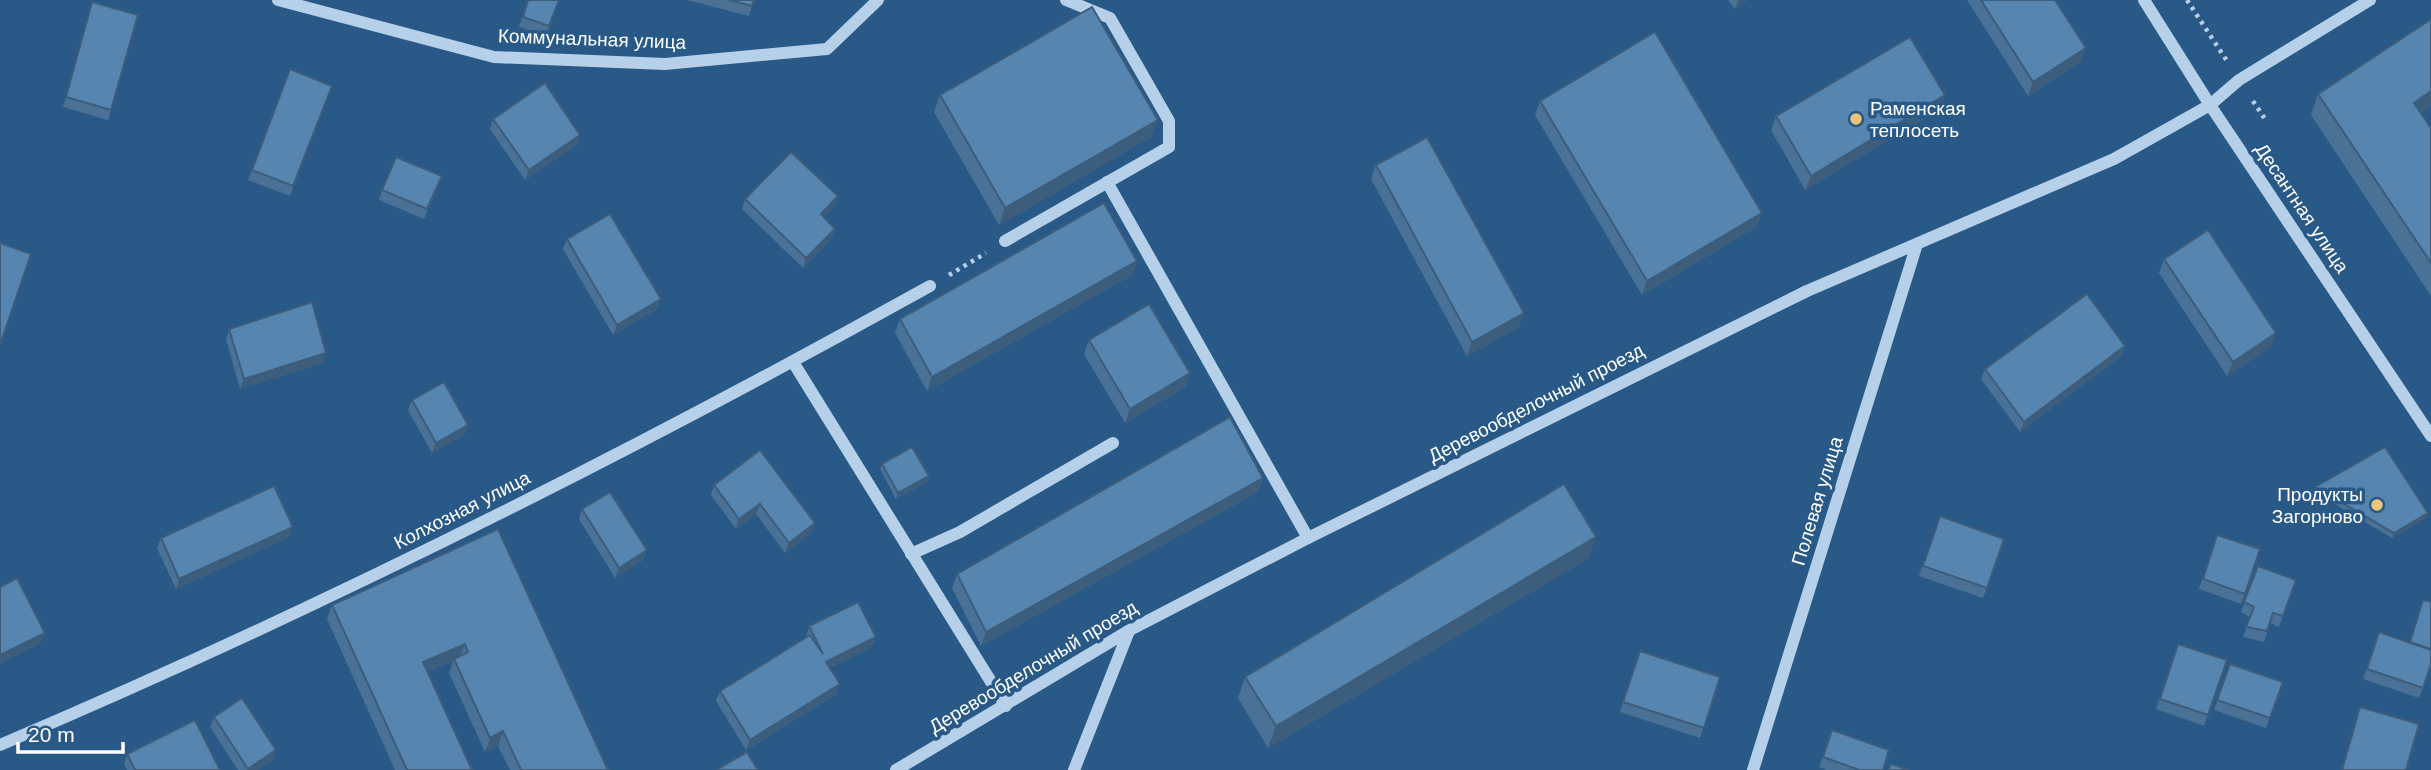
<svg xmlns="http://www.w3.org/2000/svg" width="2431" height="770" font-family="Arial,sans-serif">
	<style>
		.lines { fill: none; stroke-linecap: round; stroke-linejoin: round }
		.path { stroke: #b5d0e8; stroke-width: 4.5; stroke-dasharray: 3.5 5; stroke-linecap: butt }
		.minor { stroke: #b5d0e8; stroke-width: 12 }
		.wall { fill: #4a7297 }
		.shaded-wall { fill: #3c5d7b }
		.building { fill: #5685b0; stroke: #3c5d7b; stroke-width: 2 }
		.poi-dot { fill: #efc57b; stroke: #295987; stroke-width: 2.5 }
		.labels { text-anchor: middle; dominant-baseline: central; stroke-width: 7; stroke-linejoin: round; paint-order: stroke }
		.street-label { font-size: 19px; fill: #fff; stroke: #295987 }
		.poi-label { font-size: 19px; fill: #fff; stroke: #295987; text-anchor: start }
	</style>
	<rect width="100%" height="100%" fill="#295987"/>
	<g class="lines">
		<g class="path">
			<polyline points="2187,0 2227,61"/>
			<polyline points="2253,101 2267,122"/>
			<polyline points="949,275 986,253"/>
		</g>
		<g class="minor">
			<polyline points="278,0 494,57 665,64 827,49 878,0"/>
			<polyline points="2144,0 2210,105 2431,436"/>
			<polyline points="1107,182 1308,538"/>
			<polyline points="1005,241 1169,147 1169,121 1110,18 1066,0"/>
			<polyline points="793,362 1006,706"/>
			<polyline points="911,554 960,532 1113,443"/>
			<path d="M0,745C318,610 628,454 930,286"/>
			<polyline points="896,770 1130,630 1308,538 1807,291 2114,159 2210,105 2239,80 2370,0"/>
			<polyline points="1074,770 1129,631"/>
			<polyline points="1753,770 1917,244"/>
		</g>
	</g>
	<g class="wall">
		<polygon points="528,0 559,0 546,36 519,27"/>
		<polygon points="687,0 754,0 749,16"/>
		<polygon points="1728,0 1747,0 1735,9"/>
		<polygon points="1967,0 2055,0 2081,62 2028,96"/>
		<polygon points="92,2 111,110 108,120 63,107"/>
		<polygon points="290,69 332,86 290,196 248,180"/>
		<polygon points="2318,94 2421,114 2431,128 2431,296 2311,115"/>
		<polygon points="940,95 1151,137 999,225 934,112"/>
		<polygon points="1945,95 1940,109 1805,190 1771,130 1776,116"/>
		<polygon points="1540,101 1762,213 1756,227 1642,295 1535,115"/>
		<polygon points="493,119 580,135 577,145 525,180 490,129"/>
		<polygon points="1376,165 1519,327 1467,356 1371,179"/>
		<polygon points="438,186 424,219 379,200 382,190"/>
		<polygon points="838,196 835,206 824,217 835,229 831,239 803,268 742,209 745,199"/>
		<polygon points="567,239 657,309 613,335 563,249"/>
		<polygon points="2164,259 2271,347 2227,376 2159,273"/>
		<polygon points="1137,261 1132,275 927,391 895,333 900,319"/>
		<polygon points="229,329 326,353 323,363 240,389 226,339"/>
		<polygon points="1089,340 1190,373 1185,387 1125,423 1084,354"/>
		<polygon points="2122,356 2020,432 1981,379 1985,369"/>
		<polygon points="412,400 468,425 464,435 432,453 408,410"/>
		<polygon points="760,450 811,533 785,553 756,514 736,529 711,495 714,485"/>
		<polygon points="882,464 927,482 896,499 880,469"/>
		<polygon points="1263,478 1258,492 981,646 952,588 957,574"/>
		<polygon points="2315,487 2426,518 2392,538 2314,492"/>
		<polygon points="582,509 647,550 643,560 615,578 579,519"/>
		<polygon points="1940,516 2004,539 1983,598 1919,576"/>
		<polygon points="498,529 608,770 510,770 498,746 485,752 449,673 453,661 427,672 472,770 395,770 327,619 332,605"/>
		<polygon points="2217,535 2260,549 2241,604 2199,589"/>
		<polygon points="289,537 176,589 157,548 161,538"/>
		<polygon points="1589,558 1268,748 1238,698 1245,677"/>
		<polygon points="2258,566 2296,580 2279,627 2270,623 2264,642 2243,637 2250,617 2241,612"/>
		<polygon points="2423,600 2431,602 2431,664 2419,698 2363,679 2379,632 2409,643"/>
		<polygon points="809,626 876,637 872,647 830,668 837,694 746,750 716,701 720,691 806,638"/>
		<polygon points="2178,644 2227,660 2204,726 2156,709"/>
		<polygon points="1640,651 1720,677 1700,738 1620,712"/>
		<polygon points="2230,664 2283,682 2266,728 2214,710"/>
		<polygon points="214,717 273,760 258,770 238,770 210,727"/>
		<polygon points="1832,730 1883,770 1827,770 1819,767"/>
		<polygon points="127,754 220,770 127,770 124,764"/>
	</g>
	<g class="shaded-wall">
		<polygon points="1738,0 1747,0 1735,9"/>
		<polygon points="2086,48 2081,62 2028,96 2033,82"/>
		<polygon points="2431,91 2431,107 2406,124 2414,103"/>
		<polygon points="1945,95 1940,109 1805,190 1811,176"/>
		<polygon points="1158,120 1151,137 999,225 1005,208"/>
		<polygon points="580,135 577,145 525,180 529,170"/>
		<polygon points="838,196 835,206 817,224 821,214"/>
		<polygon points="1762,213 1756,227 1642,295 1647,281"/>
		<polygon points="835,229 831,239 803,268 806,258"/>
		<polygon points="1137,261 1132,275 927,391 932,377"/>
		<polygon points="661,299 657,309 613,335 617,325"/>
		<polygon points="1524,313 1519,327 1467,356 1472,342"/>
		<polygon points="2276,333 2271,347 2227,376 2233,362"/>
		<polygon points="2125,346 2122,356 2020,432 2024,422"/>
		<polygon points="326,353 323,363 240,389 244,379"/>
		<polygon points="1190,373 1185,387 1125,423 1130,409"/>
		<polygon points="468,425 464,435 432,453 436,443"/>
		<polygon points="929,476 927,482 896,499 898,493"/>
		<polygon points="1263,478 1258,492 981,646 986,632"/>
		<polygon points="760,504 756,514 736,529 739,519"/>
		<polygon points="2428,513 2426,518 2392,538 2394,533"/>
		<polygon points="815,523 811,533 785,553 789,543"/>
		<polygon points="293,527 289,537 176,589 179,579"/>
		<polygon points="1596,537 1589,558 1268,748 1276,726"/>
		<polygon points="647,550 643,560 615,578 619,568"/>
		<polygon points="45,633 41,643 0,664 0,655"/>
		<polygon points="876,637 872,647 823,672 826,662"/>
		<polygon points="465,644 459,658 418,676 423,662"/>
		<polygon points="840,684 837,694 746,750 750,740"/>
		<polygon points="503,731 498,746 485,752 490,738"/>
		<polygon points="276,750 273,760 258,770 248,770"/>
	</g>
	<g class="building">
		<polygon points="528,0 559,0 549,26 523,17"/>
		<polygon points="729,0 754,0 752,6"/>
		<polygon points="1981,0 2055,0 2086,48 2033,82"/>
		<polygon points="92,2 138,15 111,110 66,97"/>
		<polygon points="1092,7 1158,120 1005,208 940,95"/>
		<polygon points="2431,19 2431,91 2414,103 2431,128 2431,263 2318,94"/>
		<polygon points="1655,32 1762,213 1647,281 1540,101"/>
		<polygon points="1910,37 1945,95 1811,176 1776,116"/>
		<polygon points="290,69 332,86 293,186 252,170"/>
		<polygon points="545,83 580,135 529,170 493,119"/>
		<polygon points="1427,137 1524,313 1472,342 1376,165"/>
		<polygon points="791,152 838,196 821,214 835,229 806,258 745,199"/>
		<polygon points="396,157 442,176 427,209 382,190"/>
		<polygon points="1104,203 1137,261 932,377 900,319"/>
		<polygon points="610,214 661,299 617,325 567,239"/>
		<polygon points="2208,230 2276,333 2233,362 2164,259"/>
		<polygon points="0,243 31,254 0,345"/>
		<polygon points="2087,294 2125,346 2024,422 1985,369"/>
		<polygon points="312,302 326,353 244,379 229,329"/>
		<polygon points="1149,304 1190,373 1130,409 1089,340"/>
		<polygon points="444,382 468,425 436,443 412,400"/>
		<polygon points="1230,417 1263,478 986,632 957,574"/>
		<polygon points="912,447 929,476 898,493 882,464"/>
		<polygon points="2385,447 2428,513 2394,533 2315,487"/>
		<polygon points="760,450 815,523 789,543 760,504 739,519 714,485"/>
		<polygon points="1564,484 1596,537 1276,726 1245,677"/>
		<polygon points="274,486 293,527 179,579 161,538"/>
		<polygon points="610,492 647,550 619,568 582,509"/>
		<polygon points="1940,516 2004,539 1987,588 1923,566"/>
		<polygon points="498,529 608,770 521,770 503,731 490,738 454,659 468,652 465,644 423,662 472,770 407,770 332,605"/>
		<polygon points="2217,535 2260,549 2245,594 2203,579"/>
		<polygon points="2258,566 2296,580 2283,616 2273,613 2267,631 2246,627 2254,607 2244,602"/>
		<polygon points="17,578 45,633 0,655 0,587"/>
		<polygon points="2423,600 2431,602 2431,649 2410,642"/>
		<polygon points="858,602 876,637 826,662 840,684 750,740 720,691 810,635 823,654 809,626"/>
		<polygon points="2379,632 2431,650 2431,664 2423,688 2367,669"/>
		<polygon points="2178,644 2227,660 2208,715 2160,699"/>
		<polygon points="1640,651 1720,677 1704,728 1623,702"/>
		<polygon points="2230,664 2283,682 2270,718 2217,700"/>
		<polygon points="242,698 276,750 248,769 214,717"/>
		<polygon points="2360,707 2419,724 2406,770 2342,770"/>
		<polygon points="195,720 220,770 135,770 127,754"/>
		<polygon points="1832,730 1889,750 1883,770 1859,770 1823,757"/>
		<polygon points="747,752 758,770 719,770 718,769"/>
		<polygon points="1891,764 1909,770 1888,770"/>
	</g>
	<g class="poi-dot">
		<circle cx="1856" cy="119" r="7"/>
		<circle cx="2377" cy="505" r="7"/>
	</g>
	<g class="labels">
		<g class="street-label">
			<text transform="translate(592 39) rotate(2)">Коммунальная улица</text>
			<text transform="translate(2302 208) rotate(56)">Десантная улица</text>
			<text transform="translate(1536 403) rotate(-27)">Деревообделочный проезд</text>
			<text transform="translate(1817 501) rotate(-73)">Полевая улица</text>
			<text transform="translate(462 510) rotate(-27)">Колхозная улица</text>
			<text transform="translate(1033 667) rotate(-31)">Деревообделочный проезд</text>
		</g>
		<g class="poi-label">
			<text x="1870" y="108">Раменская<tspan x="1870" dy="22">теплосеть</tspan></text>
			<text x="2363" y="494" text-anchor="end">Продукты<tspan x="2363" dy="22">Загорново</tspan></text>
		</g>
	</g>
	<path d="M18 742v10h105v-10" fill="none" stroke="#ffffff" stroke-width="3.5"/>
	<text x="28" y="742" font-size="21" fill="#ffffff" stroke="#295987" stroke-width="5" paint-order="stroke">20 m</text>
</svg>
